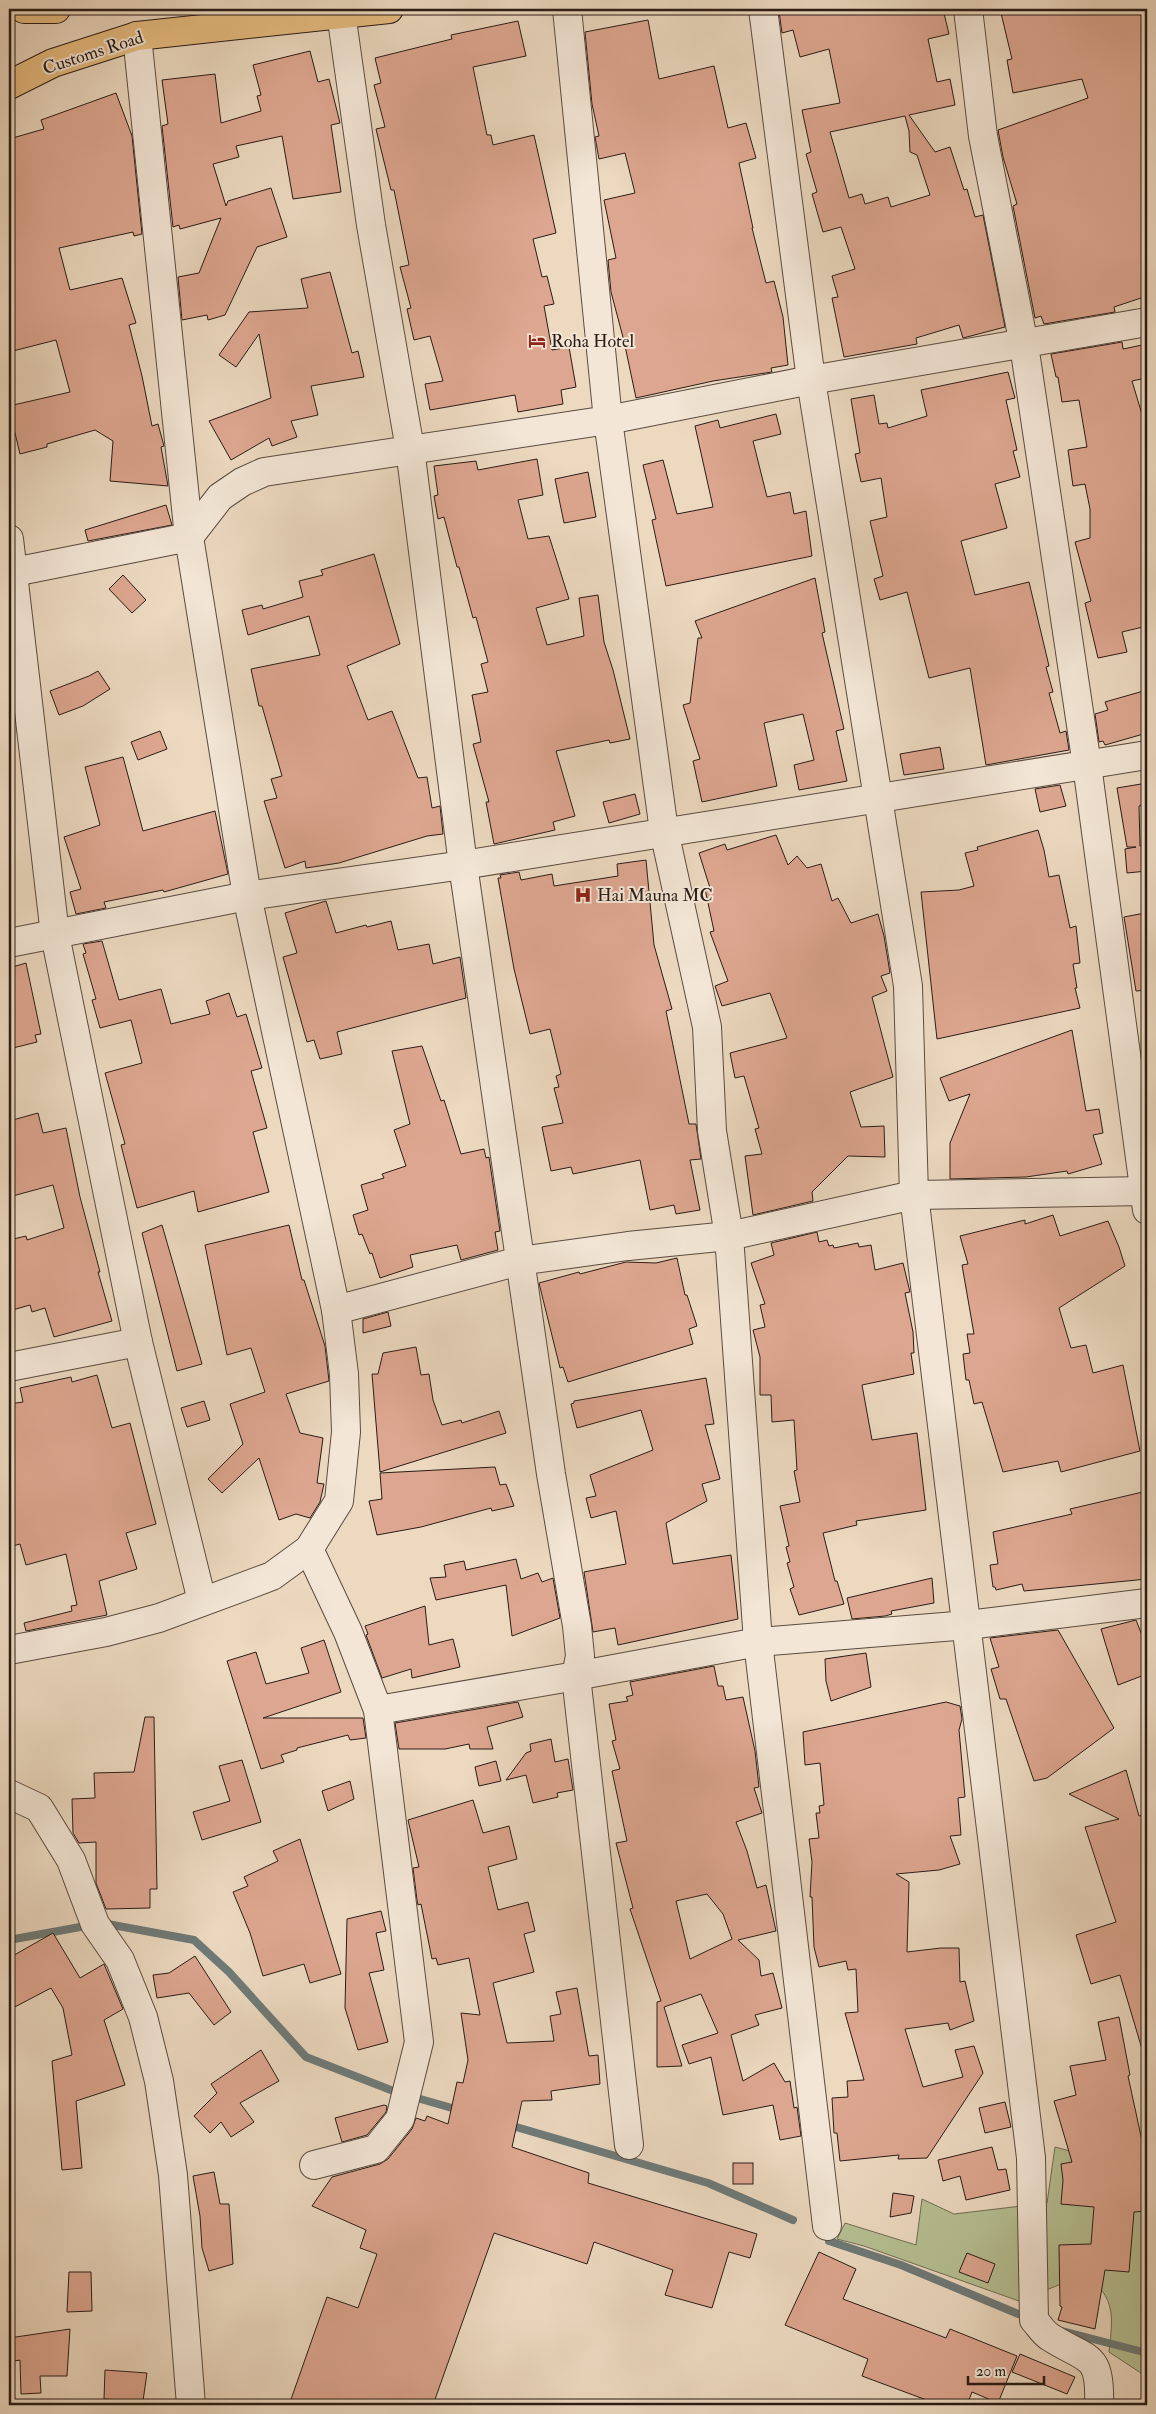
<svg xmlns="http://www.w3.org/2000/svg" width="1156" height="2414" font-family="'IM FELL Double Pica',serif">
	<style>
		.green { fill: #b6c093; stroke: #706e54 }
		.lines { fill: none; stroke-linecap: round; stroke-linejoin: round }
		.stream { stroke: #6e7a78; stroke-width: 8 }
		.building { fill: #dda690; stroke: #2a1c16; fill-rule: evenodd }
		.minor-casing { stroke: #5a4b40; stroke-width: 30 }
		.major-casing { stroke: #2a1c16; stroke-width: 30 }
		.minor { stroke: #f3e6d6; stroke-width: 28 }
		.major { stroke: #e6bc80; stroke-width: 28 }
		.labels { text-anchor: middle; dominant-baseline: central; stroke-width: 4; stroke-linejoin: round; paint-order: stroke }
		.street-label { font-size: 18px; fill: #2a1c16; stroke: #f3e6d6 }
		.poi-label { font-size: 18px; fill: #2a1c16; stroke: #f3e6d6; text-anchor: start }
	</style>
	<rect width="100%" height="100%" fill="#ecd9c0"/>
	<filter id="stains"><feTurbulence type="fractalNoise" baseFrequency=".004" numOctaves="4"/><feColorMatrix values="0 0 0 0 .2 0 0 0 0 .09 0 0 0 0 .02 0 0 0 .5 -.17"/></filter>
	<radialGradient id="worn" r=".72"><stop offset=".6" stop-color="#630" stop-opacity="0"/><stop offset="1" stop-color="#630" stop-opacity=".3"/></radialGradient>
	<path class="green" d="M1055,2147L1111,2162L1147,2182V2377L1109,2352C1113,2316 1116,2299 1086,2274L1019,2301L864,2246L837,2239L845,2223L916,2245L922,2199L954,2214L1047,2203Z"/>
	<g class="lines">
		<g class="stream">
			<polyline points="102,1923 194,1940 229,1972 306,2057 396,2092 459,2110"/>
			<polyline points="9,1940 91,1925"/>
			<polyline points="506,2124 708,2183 793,2220"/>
			<polyline points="829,2241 901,2265 1028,2318"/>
			<polyline points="1062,2331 1147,2353"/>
		</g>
	</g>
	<g class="building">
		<path d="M789,9H943L949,34L928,39L937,82L950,79L955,105L909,115L935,152L950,147L964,190L967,189L975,217L983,215L1005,327L963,338L959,325L916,338L917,344L844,357L832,298L838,297L832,276L855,269L841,227L823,232L812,194L817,192L806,154L811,152L802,110L840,103L829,49L800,57L793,30L782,33L779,11ZM905,116L909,131L910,152L917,155L930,195L891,207L888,197L865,204L862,194L849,198L830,132Z"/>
		<polygon points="1000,9 1147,9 1147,296 1114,307 1115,312 1044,324 1041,316 1035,318 1013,206 1017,204 1003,157 998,130 1088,98 1082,79 1013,93 1007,60 1012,59"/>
		<polygon points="648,20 659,79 714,66 728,128 746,123 756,158 739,163 753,228 752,228 766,283 774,281 783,317 788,365 771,368 772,372 713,381 636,398 624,341 611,292 608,260 616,258 604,200 635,193 625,153 599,159 595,137 599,136 592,104 585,32"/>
		<polygon points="518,21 526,56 473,67 487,135 491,135 493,145 534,135 556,233 533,239 542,277 547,276 554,304 544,306 552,350 569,347 576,387 561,390 563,404 518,412 515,395 430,410 425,384 443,381 430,336 414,340 407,309 411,308 400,267 409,265 394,190 391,190 376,129 385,127 374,85 381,83 375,58 452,39 451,35"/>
		<polygon points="310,51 318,82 329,79 340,123 331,125 341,192 293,199 282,136 236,146 239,157 213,164 226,206 228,201 271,188 287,237 257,247 225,315 208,320 207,315 182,320 178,277 199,273 221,218 180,229 179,225 173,227 162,126 168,124 162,80 215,74 221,123 261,111 257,96 261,95 253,65"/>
		<polygon points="116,93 132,136 142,234 134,236 133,232 59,248 70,290 122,278 136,323 129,325 142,376 152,426 158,424 164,446 161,447 168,486 110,481 113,441 95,430 47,444 47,447 20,454 9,408 9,406 70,392 56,340 9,352 9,139 44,129 41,120"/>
		<polygon points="330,272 352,353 358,351 364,377 311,386 318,415 291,421 297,437 272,446 269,438 231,460 209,421 271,398 259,334 236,367 219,355 249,312 308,308 301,279"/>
		<polygon points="1122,342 1123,349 1147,344 1147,365 1144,366 1146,378 1132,381 1147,431 1147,591 1142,592 1147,626 1122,632 1127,652 1098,658 1085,603 1091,601 1075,542 1090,538 1090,509 1085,484 1073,486 1068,450 1087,447 1079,400 1062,402 1058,377 1056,377 1051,354"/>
		<polygon points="1008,372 1015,398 1006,400 1017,450 1013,451 1020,477 995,484 1007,528 961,541 975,595 1029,582 1049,666 1046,667 1053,692 1049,693 1060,733 1066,731 1069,750 986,765 970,668 929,678 907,592 880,600 874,579 883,576 870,521 887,517 881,478 861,482 855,454 860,453 851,399 874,395 879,424 887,423 888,428 927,416 921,390"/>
		<polygon points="776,414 781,434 753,441 767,497 790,492 794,514 806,511 812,556 666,586 652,520 656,519 643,465 663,460 677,514 713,507 695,426 718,420 720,428"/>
		<polygon points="537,459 543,495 518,500 528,539 549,536 569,599 536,608 547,645 584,636 579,598 598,595 604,642 613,670 630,739 610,743 609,740 556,751 575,816 553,822 555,830 494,844 486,802 489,802 473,744 481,742 472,695 488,692 481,664 488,662 476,617 473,618 459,567 457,567 444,517 438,519 434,496 438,495 434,466 476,461 478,470"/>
		<polygon points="588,472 596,517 564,523 555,479"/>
		<polygon points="166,505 172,525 88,541 85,530"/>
		<polygon points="374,554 400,644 347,666 368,720 392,711 418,778 427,777 432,808 440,806 443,834 427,836 339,863 306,868 305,861 285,868 264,801 277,798 271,779 282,776 262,706 259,706 251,669 320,655 309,616 248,635 242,610 262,605 263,609 303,597 299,581 323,575 321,570"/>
		<polygon points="123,575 146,600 132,613 109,589"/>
		<polygon points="815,578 825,632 822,633 844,729 836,731 847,781 799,790 794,765 814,760 803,714 764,723 777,786 702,802 693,761 700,759 683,705 690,703 698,638 702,638 695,621"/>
		<polygon points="98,671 110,689 83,706 59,715 50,691 89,676"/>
		<polygon points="1147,690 1147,733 1105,745 1103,741 1099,742 1095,714 1108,710 1105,702"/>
		<polygon points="160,731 167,749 138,760 131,742"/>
		<polygon points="940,747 944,769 904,775 900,754"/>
		<polygon points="123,757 143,831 215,811 228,874 164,892 163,890 104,902 106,908 76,914 70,892 81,889 64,837 100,825 85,767"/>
		<polygon points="1147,783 1147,804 1139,806 1140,846 1147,844 1147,871 1127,873 1125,849 1136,847 1127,847 1117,788"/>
		<polygon points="1060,785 1066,806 1040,812 1035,789"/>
		<polygon points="635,794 640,814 609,823 603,802"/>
		<polygon points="1038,830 1044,850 1049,877 1059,875 1070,928 1076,926 1080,963 1073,964 1077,988 1075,988 1080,1008 937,1039 921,892 959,890 974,886 965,853 978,850 977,847"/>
		<polygon points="776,835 788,865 797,856 807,868 821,864 832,901 838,898 851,923 878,914 884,936 890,973 881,976 887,991 872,997 893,1077 850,1092 861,1127 884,1126 885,1157 848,1156 812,1192 813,1201 753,1215 745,1156 762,1154 755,1129 759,1128 744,1076 735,1078 730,1053 787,1038 770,993 722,1006 715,986 728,981 710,932 714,931 705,889 710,888 699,853 725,844 727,850"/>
		<polygon points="646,860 654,945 672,1009 666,1011 689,1124 696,1124 701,1159 690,1160 700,1210 676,1214 674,1205 650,1210 640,1160 573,1174 571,1167 551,1171 542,1127 563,1123 554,1088 559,1087 556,1076 561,1074 550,1029 530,1034 514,969 498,878 501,878 500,875 519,872 521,880 552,874 554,886 618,876 617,864"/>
		<polygon points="326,901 336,933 366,925 367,927 391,921 398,950 429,944 433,964 460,957 466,998 337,1032 342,1054 320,1059 314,1040 307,1042 283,957 297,953 285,913"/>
		<polygon points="1145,913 1147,990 1136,991 1124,917"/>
		<polygon points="102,941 119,1000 161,989 171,1024 210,1014 206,1001 229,993 237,1017 246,1014 262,1068 251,1071 267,1128 253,1132 269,1192 198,1212 194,1191 137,1208 121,1145 125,1144 105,1073 142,1063 131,1020 100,1028 92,1000 96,999 83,954 86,953 83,944"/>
		<polygon points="26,963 41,1034 35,1035 37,1042 9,1049 9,968"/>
		<polygon points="1072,1030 1086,1111 1099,1109 1103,1133 1093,1135 1102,1164 1068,1174 1067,1171 1026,1177 950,1179 950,1143 970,1094 949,1101 940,1078"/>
		<polygon points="422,1046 441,1101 444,1100 461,1154 484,1149 486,1158 489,1157 500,1231 495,1232 498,1250 461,1260 457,1245 410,1255 413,1267 380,1278 372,1253 370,1254 362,1234 359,1235 353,1215 368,1210 361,1185 384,1178 382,1174 406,1166 394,1130 410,1124 392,1051"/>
		<polygon points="38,1113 43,1133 66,1128 80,1197 100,1272 98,1272 112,1321 54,1337 45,1308 32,1312 30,1305 9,1311 9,1240 26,1236 27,1240 64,1228 53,1185 9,1197 9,1121"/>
		<polygon points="1053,1215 1060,1236 1108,1221 1119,1247 1125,1266 1059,1308 1071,1348 1086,1345 1093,1373 1123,1365 1140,1451 1061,1472 1058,1461 1003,1472 982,1402 974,1404 969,1380 966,1380 963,1354 970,1353 967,1334 974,1334 962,1265 968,1264 960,1236 1025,1220 1025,1224"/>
		<polygon points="162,1225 202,1364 177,1371 142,1233"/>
		<polygon points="289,1225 302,1280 304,1280 325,1346 329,1381 286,1394 300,1433 323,1438 317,1483 324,1484 320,1502 310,1518 296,1514 279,1520 259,1458 222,1493 208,1479 243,1444 230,1404 265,1392 251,1348 227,1355 205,1245"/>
		<polygon points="817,1232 819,1242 827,1240 829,1246 833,1245 834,1248 858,1243 859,1247 871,1245 875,1270 903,1263 910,1292 905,1293 913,1332 914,1353 911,1353 914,1374 862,1385 872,1440 917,1433 926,1510 856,1521 857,1525 823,1533 835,1581 837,1581 844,1604 799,1615 790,1589 794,1587 787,1563 790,1562 786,1547 789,1546 780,1506 800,1502 794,1471 797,1470 794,1420 772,1422 771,1395 760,1395 760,1357 753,1330 765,1327 760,1305 765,1304 751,1263 774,1255 771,1243"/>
		<polygon points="677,1258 685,1295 687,1295 697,1326 689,1329 693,1344 568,1382 563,1367 560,1368 539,1283 579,1272 580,1274 626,1262 656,1263"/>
		<polygon points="388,1312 391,1326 363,1333 363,1319"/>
		<polygon points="416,1347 421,1375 429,1374 433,1400 442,1425 461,1420 462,1423 499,1411 506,1433 380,1472 372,1374 378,1374 383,1353"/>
		<polygon points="97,1375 112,1428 130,1423 156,1524 126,1533 137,1569 99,1581 107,1615 26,1631 24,1623 72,1611 71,1606 77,1605 66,1554 26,1565 20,1544 9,1547 9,1404 23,1402 20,1388 71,1377 72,1382"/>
		<polygon points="706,1378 714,1424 705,1425 720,1479 702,1484 707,1501 666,1523 673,1564 731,1555 738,1619 618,1645 615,1628 593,1632 584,1572 626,1564 616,1511 591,1518 586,1498 596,1496 590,1475 653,1450 641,1410 577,1428 571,1404 574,1403 574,1401"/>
		<polygon points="204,1401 210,1420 187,1427 181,1408"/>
		<polygon points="495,1467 500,1485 506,1484 514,1506 492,1511 491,1508 421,1527 377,1535 369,1501 382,1499 380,1473"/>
		<polygon points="1147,1491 1147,1579 1024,1591 1022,1584 996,1590 995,1587 993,1587 990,1565 998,1564 993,1532 1072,1514 1070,1509"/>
		<polygon points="516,1559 521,1579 538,1573 542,1582 553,1578 560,1618 512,1636 506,1585 436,1600 430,1578 446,1577 444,1565 464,1561 466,1570"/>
		<polygon points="932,1578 934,1603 891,1611 892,1614 885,1616 852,1619 847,1598"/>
		<polygon points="425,1606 429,1645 453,1639 460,1667 412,1678 411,1669 382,1678 366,1635 368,1634 365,1626"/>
		<polygon points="1136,1620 1147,1648 1147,1674 1118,1685 1101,1629"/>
		<polygon points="1058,1630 1114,1728 1047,1778 1034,1781 1006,1699 1000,1699 991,1669 999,1667 990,1638"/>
		<polygon points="324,1640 341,1692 263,1718 363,1718 366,1738 350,1740 348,1735 297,1748 297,1750 281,1755 284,1762 261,1769 227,1661 256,1652 266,1684 309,1673 301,1648"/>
		<polygon points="866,1653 871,1687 831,1701 826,1681 825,1659"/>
		<path d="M714,1666L718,1686H723L726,1700L743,1697L755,1751L759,1787L754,1788L762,1813L736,1822L747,1851L757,1888L766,1885L776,1931L738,1940L759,1960L761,1976L773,1973L782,2008L755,2015L759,2025L731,2035L743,2081L774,2063L785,2082L790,2081L794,2108L797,2107L801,2136L780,2140L773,2105L723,2115L711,2057L689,2064L682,2045L718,2033L701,1994L664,2007L682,2066L657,2067V2002L661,2001L630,1909L633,1908L616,1843L627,1841L612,1771L620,1769L612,1741L616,1740L609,1704L628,1701L626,1697L633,1695L630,1682ZM707,1894L723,1914L732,1939L690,1959L676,1901Z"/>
		<polygon points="518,1702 523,1717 487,1727 493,1749 470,1749 469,1744 445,1749 399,1749 395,1723"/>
		<polygon points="946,1702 960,1706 962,1719 959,1730 965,1797 958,1798 961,1835 950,1836 960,1864 939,1870 896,1874 909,1882 907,1952 941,1948 959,1948 960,1982 965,1981 974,2021 950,2030 948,2023 905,2029 923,2087 963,2077 955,2050 974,2046 983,2073 927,2158 898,2159 899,2155 840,2161 837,2133 834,2133 832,2098 848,2097 847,2081 864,2080 845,2013 858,2012 856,1969 848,1970 846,1961 819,1967 814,1947 812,1897 810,1897 812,1862 809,1839 819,1838 816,1813 820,1813 819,1806 824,1805 820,1763 805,1765 803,1732"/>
		<polygon points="145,1717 154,1717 157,1889 150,1889 150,1908 106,1909 96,1883 96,1842 79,1843 73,1833 72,1799 95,1798 94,1773 134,1772"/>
		<polygon points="551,1739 555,1762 568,1759 573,1790 557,1793 558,1797 533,1803 526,1775 506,1780 526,1753 531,1751 530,1744"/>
		<polygon points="242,1760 261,1822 202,1840 193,1812 230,1801 219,1766"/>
		<polygon points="496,1761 501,1781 479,1786 475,1767"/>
		<polygon points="1126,1770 1139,1816 1147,1814 1147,2049 1142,2049 1120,1975 1091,1984 1076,1935 1116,1922 1085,1827 1119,1819 1069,1794"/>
		<polygon points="350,1781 354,1799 328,1811 322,1791"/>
		<polygon points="473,1800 483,1833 509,1826 517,1859 488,1867 498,1910 528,1902 535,1931 524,1934 534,1972 493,1983 507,2043 554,2041 550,2016 561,2014 556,1992 577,1988 589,2056 598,2055 600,2084 551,2091 552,2100 522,2101 512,2147 589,2173 588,2183 757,2234 750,2258 729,2252 712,2308 665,2295 673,2270 594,2242 587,2264 494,2233 433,2405 289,2405 327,2297 358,2308 377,2254 360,2248 366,2230 312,2206 332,2177 380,2164 388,2159 412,2129 416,2118 425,2121 427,2116 448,2124 457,2082 463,2083 468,2060 461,2013 480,2015 469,1958 438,1965 436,1958 432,1959 421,1904 418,1905 417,1900 413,1868 419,1867 408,1820"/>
		<polygon points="300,1839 341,1974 310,1983 304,1964 263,1976 250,1933 233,1892 248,1886 244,1877 278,1861 273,1851"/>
		<polygon points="381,1911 386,1931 376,1933 384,1970 369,1973 388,2042 358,2050 345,2008 347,1919"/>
		<polygon points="53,1933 80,1978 104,1964 123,2009 104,2020 125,2085 76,2101 82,2168 62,2170 52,2061 72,2055 63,2008 51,1988 9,2010 9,1958"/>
		<polygon points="195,1956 231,2012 214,2025 189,1993 157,1998 153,1975 169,1973"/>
		<polygon points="1119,2017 1130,2075 1128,2076 1147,2164 1147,2211 1134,2212 1129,2272 1105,2270 1095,2329 1058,2320 1062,2307 1060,2306 1059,2245 1091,2244 1094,2207 1061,2204 1063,2180 1061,2164 1072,2162 1054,2101 1076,2095 1070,2066 1106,2060 1098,2022"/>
		<polygon points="261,2050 279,2081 240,2103 254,2122 231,2137 221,2122 210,2133 194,2116 217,2093 211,2084"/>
		<polygon points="1005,2102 1011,2127 985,2133 979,2108"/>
		<polygon points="384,2105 387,2106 386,2112 367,2135 342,2142 335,2118"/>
		<polygon points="992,2147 998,2170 1006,2169 1010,2190 966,2200 960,2176 943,2181 938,2160"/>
		<rect x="733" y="2163" width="20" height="21"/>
		<polygon points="214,2172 220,2204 229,2204 233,2264 209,2271 202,2248 200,2216 193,2176"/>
		<polygon points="893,2193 914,2196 911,2213 890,2217"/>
		<polygon points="819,2252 856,2269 843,2299 946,2338 950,2329 1017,2356 998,2403 972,2392 967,2405 940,2405 862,2376 868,2359 785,2325"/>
		<polygon points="967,2253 995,2264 988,2283 959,2272"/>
		<polygon points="69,2272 91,2272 92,2311 67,2312"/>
		<polygon points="70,2329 67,2376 40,2376 41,2393 21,2394 20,2360 9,2362 9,2338"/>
		<polygon points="1020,2354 1075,2377 1067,2394 1012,2372"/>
		<polygon points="105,2370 147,2373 143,2401 104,2399"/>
	</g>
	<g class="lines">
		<g class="minor-casing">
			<g id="minor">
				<polyline points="567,9 608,420 664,831 707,1027 712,1131 729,1236 758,1642 827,2226"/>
				<path d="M763,9L811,380L908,986L914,1195L1031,2158L1034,2320C1039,2325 1043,2333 1050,2337C1087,2361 1101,2351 1099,2405"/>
				<polyline points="968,9 983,136 1024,345 1087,765 1147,1210"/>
				<polyline points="341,13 371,225 410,449 463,865 551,1474 577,1626 580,1656 576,1676 629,2145"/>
				<polyline points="9,539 55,935 138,1342 202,1601"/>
				<polyline points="14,572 189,537 220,497 242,482 264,472 608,420 811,380 1147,322"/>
				<polyline points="9,943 247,896 463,865 1147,755"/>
				<polyline points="336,1310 519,1261 628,1246 729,1236 914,1195 1147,1191"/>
				<polyline points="9,1367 138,1342"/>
				<polyline points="309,1549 348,1632 378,1710 419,2042 400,2119 376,2149 314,2165"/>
				<polyline points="9,1650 106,1632 159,1618 272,1576 309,1549 339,1501 346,1432 344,1374 336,1310 247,896 189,537 137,36"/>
				<polyline points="378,1710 576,1676 758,1642 968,1625 1147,1603"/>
				<polyline points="9,1794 39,1808 71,1860 95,1924 120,1960 143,2017 159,2081 173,2175 191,2405"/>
			</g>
		</g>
		<g class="major-casing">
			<g id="major">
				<polyline points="24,9 56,9"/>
				<polyline points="9,85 53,63 137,36 389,9"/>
			</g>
		</g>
		<use href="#minor" class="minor"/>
		<use href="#major" class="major"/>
	</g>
	<defs>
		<g id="hotel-bare" transform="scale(1.35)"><path d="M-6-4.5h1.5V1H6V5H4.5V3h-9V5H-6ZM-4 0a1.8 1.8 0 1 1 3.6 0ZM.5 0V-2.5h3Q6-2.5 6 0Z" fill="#8f2418" stroke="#f3e6d6" stroke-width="2.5" paint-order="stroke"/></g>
		<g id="hospital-bare" transform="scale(1.35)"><path d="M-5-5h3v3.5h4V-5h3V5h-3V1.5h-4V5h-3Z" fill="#8f2418" stroke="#f3e6d6" stroke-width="2.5" paint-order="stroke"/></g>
	</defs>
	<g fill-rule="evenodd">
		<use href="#hotel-bare" x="537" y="341"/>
		<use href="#hospital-bare" x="583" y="895"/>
	</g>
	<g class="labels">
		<g class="street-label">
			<text transform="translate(93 53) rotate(-18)">Customs Road</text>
		</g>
		<g class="poi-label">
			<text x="551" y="341">Roha Hotel</text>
			<text x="597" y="895">Hai Mauna MC</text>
		</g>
	</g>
	<rect width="1156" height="2414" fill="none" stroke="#ecd9c0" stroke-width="30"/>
	<rect x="10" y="10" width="1136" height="2394" fill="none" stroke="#2a1c16" stroke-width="2.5"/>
	<rect x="15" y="15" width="1126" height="2384" fill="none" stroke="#2a1c16"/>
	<path d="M968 2376v8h76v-8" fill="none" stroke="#2a1c16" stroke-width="2.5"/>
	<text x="976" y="2376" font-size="15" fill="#2a1c16" stroke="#f3e6d6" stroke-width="4" paint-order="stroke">20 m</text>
	<rect width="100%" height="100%" filter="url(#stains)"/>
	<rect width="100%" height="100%" fill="url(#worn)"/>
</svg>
